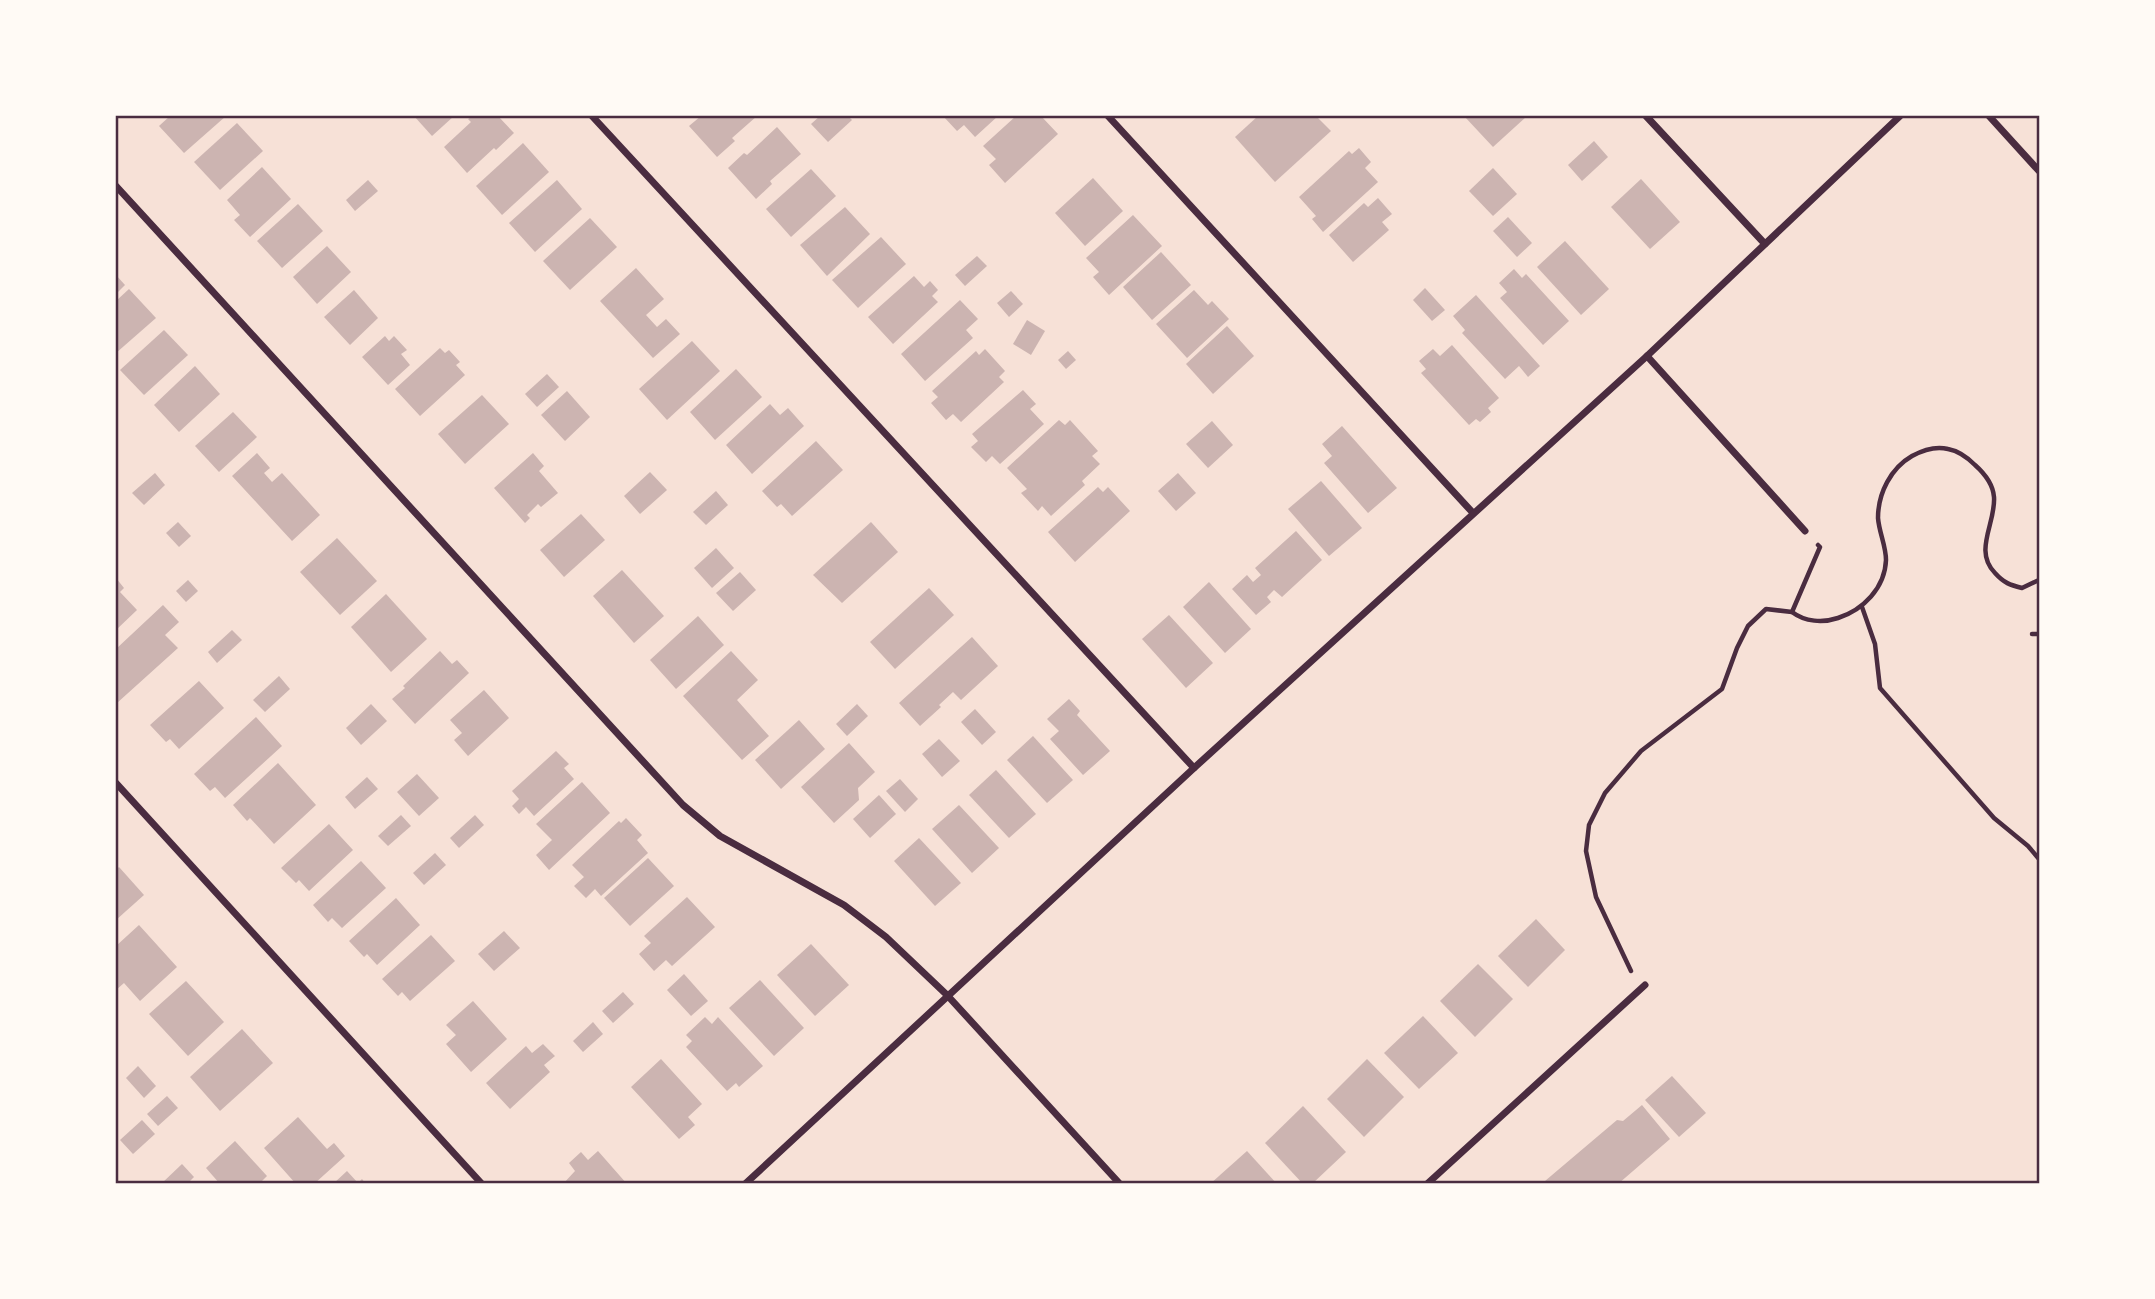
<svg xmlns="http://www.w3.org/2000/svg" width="2155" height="1299" font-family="Mulish,sans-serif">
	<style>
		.building { fill: #ccb4b1 }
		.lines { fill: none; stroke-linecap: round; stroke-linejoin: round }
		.path { stroke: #4a2c40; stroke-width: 4.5 }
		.minor { stroke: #4a2c40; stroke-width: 7 }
		.neatline { fill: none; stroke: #4a2c40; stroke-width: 2.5 }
	</style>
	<rect width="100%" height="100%" fill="#f7e1d7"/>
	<g class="building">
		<polygon points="170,116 226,116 184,153 159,126"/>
		<polygon points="414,116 454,116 432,136"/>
		<polygon points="473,116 498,116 514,133 496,150 494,148 467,173 444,147 471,122 468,119"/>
		<polygon points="701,116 757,116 732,138 735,141 717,157 689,126"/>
		<polygon points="820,116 848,116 852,120 828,142 811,124"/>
		<polygon points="943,116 998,116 975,137 964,125 957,131"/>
		<polygon points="1016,116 1041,116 1058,134 1005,183 989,165 996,159 983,146"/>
		<polygon points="1258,116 1316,116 1331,131 1275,182 1235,137"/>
		<polygon points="1464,116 1527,116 1493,147"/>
		<polygon points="237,123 263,151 220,190 194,162"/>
		<polygon points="777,127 801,154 770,181 772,184 756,199 728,168 744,153 747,155"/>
		<polygon points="1594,141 1608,157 1582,181 1568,165"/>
		<polygon points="523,143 549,172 502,215 476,186"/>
		<polygon points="1359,148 1371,162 1365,168 1378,182 1323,232 1312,219 1316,216 1299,197 1349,151 1352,154"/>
		<polygon points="262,167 291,199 250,237 234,220 240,215 227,200"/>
		<polygon points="1493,168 1517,194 1493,216 1469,191"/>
		<polygon points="811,169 836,196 791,237 766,209"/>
		<polygon points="1093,178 1123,211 1085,246 1055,213"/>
		<polygon points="1641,179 1680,222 1650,249 1611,207"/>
		<polygon points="368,180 378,191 355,211 346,200"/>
		<polygon points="557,180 582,209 535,252 509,223"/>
		<polygon points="1378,198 1392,214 1382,222 1389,230 1353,262 1329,235 1364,203 1368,207"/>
		<polygon points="298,204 323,231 282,268 257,241"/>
		<polygon points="845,207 870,234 827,276 800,245"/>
		<polygon points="1133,215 1162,246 1109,295 1093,277 1099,272 1086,258"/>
		<polygon points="1508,217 1532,243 1517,257 1493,231"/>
		<polygon points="590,218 617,247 570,290 543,261"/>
		<polygon points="881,237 906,264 858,308 832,280"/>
		<polygon points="1565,241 1609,289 1581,315 1537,267"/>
		<polygon points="327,246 351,272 317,304 293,277"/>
		<polygon points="1161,252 1191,285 1152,320 1123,287"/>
		<polygon points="977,256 987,266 965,286 955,275"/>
		<polygon points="636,268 664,299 646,315 657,327 666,319 680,334 653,358 600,301"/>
		<polygon points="1514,269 1522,278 1526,274 1569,321 1543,345 1500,298 1507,292 1499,283"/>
		<polygon points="116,275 125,285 116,294"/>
		<polygon points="914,276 924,287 930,281 938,290 932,296 938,302 893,344 868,317"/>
		<polygon points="1425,288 1445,310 1432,321 1413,300"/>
		<polygon points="129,289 156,318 116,353 116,301"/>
		<polygon points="354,290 378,318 350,345 324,317"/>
		<polygon points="1194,290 1208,305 1212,301 1229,319 1187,358 1156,324"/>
		<polygon points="1011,291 1023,304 1009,317 997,303"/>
		<polygon points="1476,295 1540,366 1528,377 1519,366 1505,379 1462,333 1465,330 1453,316"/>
		<polygon points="960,300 978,319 966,330 973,338 925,381 901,354"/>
		<polygon points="1027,320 1045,331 1031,355 1013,344"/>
		<polygon points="1227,326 1254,356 1213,394 1186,364"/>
		<polygon points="164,330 188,355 144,395 120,370"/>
		<polygon points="385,336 389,341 394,336 407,350 401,354 410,365 388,385 362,357"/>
		<polygon points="692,341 720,371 667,420 639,389"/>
		<polygon points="1452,345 1499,398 1488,408 1491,412 1480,422 1476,419 1469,425 1421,373 1426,369 1419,361 1433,349 1440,356"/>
		<polygon points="440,348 445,353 449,350 460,362 456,365 465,375 420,416 395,389"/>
		<polygon points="985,349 1005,371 999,377 1004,382 961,422 953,414 946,420 931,403 938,397 932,391 976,351 979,355"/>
		<polygon points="1068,351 1076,360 1066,369 1058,360"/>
		<polygon points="195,366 220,394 179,432 154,405"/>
		<polygon points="736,369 762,397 715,440 690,412"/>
		<polygon points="547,374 559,387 537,407 525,394"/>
		<polygon points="1023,390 1036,404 1030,409 1044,424 1000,464 992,456 986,462 971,447 978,441 972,434"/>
		<polygon points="567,391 590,417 565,441 541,415"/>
		<polygon points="482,395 509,424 465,464 438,434"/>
		<polygon points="770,404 780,415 788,408 804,426 752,474 726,445"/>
		<polygon points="233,412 257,437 219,472 195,446"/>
		<polygon points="1059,420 1065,425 1070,420 1098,451 1092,456 1100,464 1082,481 1085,485 1051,516 1042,506 1038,511 1021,493 1027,489 1007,468"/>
		<polygon points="1212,421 1233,445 1208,468 1186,444"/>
		<polygon points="1342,426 1397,488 1368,513 1324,463 1332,456 1322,444"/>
		<polygon points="816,441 843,470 792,516 781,504 777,507 762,491"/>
		<polygon points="257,453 270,468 264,473 272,482 282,473 320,515 292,541 232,476"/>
		<polygon points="533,453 544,466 539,471 558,493 541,507 538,504 527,515 530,518 525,523 494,488"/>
		<polygon points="650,472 667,490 640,514 624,496"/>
		<polygon points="155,473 165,485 144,505 132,493"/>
		<polygon points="1178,473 1196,493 1176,511 1158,491"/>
		<polygon points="1321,481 1362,528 1329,556 1288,509"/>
		<polygon points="1098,487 1103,492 1108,487 1130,511 1075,562 1048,532"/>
		<polygon points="716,491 728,505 706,525 693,512"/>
		<polygon points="581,514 605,540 564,577 540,550"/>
		<polygon points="178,522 191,536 179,547 166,533"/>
		<polygon points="871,522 898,552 842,603 813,575"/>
		<polygon points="1296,531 1322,560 1282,597 1274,590 1267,597 1271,602 1256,615 1232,589 1247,575 1253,582 1261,575 1255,568"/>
		<polygon points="337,538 377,581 340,615 300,572"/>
		<polygon points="716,548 734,568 712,588 694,568"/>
		<polygon points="622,570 664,616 634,643 593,596"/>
		<polygon points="740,572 756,590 733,611 716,593"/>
		<polygon points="116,578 124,588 120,592 137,610 116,630"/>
		<polygon points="188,580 198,591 186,602 176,591"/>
		<polygon points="1209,582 1251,629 1225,653 1183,607"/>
		<polygon points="929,588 954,615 895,669 870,642"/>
		<polygon points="386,594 427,639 391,672 351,627"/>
		<polygon points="163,605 179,622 165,635 178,648 117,703 116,649"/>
		<polygon points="1169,615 1213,663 1186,688 1142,639"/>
		<polygon points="698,616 724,645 676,689 650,660"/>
		<polygon points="232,630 242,640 217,663 208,652"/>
		<polygon points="972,637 998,666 961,700 953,692 939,705 941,707 920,726 899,703"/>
		<polygon points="440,651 452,664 457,660 469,673 415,724 392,699 405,688 403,686"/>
		<polygon points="731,651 758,680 737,700 769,736 742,760 683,696"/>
		<polygon points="279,676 290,689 265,712 253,700"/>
		<polygon points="199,681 224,708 179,749 170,739 166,742 150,725"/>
		<polygon points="484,690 509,718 468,756 454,740 462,733 450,720"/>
		<polygon points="1069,699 1080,711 1077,715 1110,751 1083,775 1050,739 1059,731 1047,719"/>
		<polygon points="371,704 387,721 361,745 346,728"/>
		<polygon points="857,704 868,716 847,736 836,724"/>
		<polygon points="975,709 996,732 982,745 961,722"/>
		<polygon points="256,717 282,746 225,798 215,787 210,791 194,774"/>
		<polygon points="799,720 825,749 781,789 755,760"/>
		<polygon points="1033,736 1073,780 1047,803 1007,760"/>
		<polygon points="939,739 960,761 942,777 922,754"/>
		<polygon points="849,743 875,772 858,788 859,800 834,823 801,787"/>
		<polygon points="556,751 569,764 564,768 574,779 534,816 526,807 519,814 512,806 519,799 512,791"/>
		<polygon points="278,763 316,805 274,844 250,818 247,821 233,805"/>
		<polygon points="996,770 1036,814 1009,838 969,795"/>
		<polygon points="417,774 439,798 419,816 397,792"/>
		<polygon points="367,777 378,789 355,809 345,797"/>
		<polygon points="900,779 918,799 905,812 886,791"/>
		<polygon points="582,782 610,813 549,870 536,855 552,840 536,824"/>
		<polygon points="879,795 896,814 870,838 853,819"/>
		<polygon points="959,805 999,848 972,873 932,829"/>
		<polygon points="401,815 411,826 388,846 378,836"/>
		<polygon points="475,815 484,825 459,848 450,838"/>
		<polygon points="626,818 642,835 637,840 648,853 601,896 595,889 586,898 574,886 584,877 572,865 619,821 621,823"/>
		<polygon points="329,824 353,850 309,891 299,880 296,883 281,868"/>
		<polygon points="919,838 961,883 935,906 894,861"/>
		<polygon points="435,853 446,865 424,885 413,873"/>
		<polygon points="648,858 674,886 630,926 604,898"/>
		<polygon points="361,861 386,888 342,928 332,918 328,922 313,905"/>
		<polygon points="119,867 144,895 116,920 116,870"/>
		<polygon points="687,897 715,927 672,966 666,960 654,971 639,954 651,943 644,936"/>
		<polygon points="396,898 420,925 377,965 367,954 364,957 349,941"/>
		<polygon points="1536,919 1565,950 1528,987 1498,956"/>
		<polygon points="139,925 177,967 140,1001 124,983 116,990 116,946"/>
		<polygon points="504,931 520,948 494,971 478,954"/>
		<polygon points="431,935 455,961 410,1001 402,992 398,996 382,979"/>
		<polygon points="811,944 849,985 815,1016 777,975"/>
		<polygon points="1478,964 1513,999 1475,1037 1440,1001"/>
		<polygon points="684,974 708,1001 691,1016 667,990"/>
		<polygon points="760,980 804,1028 774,1056 729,1008"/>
		<polygon points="186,981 224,1022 188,1056 149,1014"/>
		<polygon points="623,992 634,1004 613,1023 602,1011"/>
		<polygon points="473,1001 507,1039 471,1072 446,1044 456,1035 446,1025"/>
		<polygon points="1423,1016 1458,1053 1419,1089 1384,1053"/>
		<polygon points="705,1017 712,1024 718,1017 763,1066 739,1087 736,1083 727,1091 686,1047 692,1041 686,1035"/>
		<polygon points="593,1022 603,1034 583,1052 573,1041"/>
		<polygon points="242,1029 273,1063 220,1111 190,1077"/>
		<polygon points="543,1044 555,1056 544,1065 550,1072 510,1109 486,1083 526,1046 532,1053"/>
		<polygon points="661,1059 702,1104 688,1117 695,1125 679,1139 631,1087"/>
		<polygon points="1367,1059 1404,1097 1364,1137 1327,1099"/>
		<polygon points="138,1066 156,1086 144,1098 126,1078"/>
		<polygon points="1672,1076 1706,1113 1679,1137 1645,1100"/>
		<polygon points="167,1096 178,1108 158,1126 147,1114"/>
		<polygon points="1642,1105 1670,1139 1618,1184 1547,1184 1545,1181 1617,1120 1623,1121"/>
		<polygon points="1303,1106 1346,1152 1312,1184 1303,1184 1265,1143"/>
		<polygon points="298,1117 327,1149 334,1143 345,1156 314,1184 296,1184 264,1148"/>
		<polygon points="142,1120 155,1134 133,1154 120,1140"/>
		<polygon points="235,1141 267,1176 259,1184 220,1184 206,1168"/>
		<polygon points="598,1151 627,1184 563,1184 575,1171 569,1163 581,1152 588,1160"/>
		<polygon points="1247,1151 1277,1184 1210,1184"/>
		<polygon points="182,1164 194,1177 187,1184 161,1184"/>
		<polygon points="347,1171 358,1183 362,1179 366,1184 333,1184"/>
	</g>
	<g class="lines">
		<g class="path">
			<path d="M1818,545L1820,547L1792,612C1805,622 1823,623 1838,618C1863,610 1885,588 1886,560C1886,546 1879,532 1878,518C1878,493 1891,468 1912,456C1923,450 1936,446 1948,449C1959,451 1968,458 1975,465C1984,473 1993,484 1994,497C1996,523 1973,551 1995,573C2004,583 2010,585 2022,588L2039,580"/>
			<polyline points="1862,607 1875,644 1880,688 1994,818 2028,846 2039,859"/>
			<polyline points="2032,634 2039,634"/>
			<polyline points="1631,971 1596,897 1586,851 1589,825 1605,793 1641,751 1722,689 1737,648 1748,626 1766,609 1792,612"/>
		</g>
		<g class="minor">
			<polyline points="592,116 1194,768"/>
			<polyline points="1108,116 1473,513"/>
			<polyline points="1646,116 1765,244"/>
			<polyline points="1989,116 2039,171"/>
			<polyline points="116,186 683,805 720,836 844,905 886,937 947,995 1120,1184"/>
			<polyline points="1647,356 1805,531"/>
			<polyline points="116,783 482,1184"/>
			<polyline points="745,1184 1194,768 1647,356 1900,116"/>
			<polyline points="1427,1184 1645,985"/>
		</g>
	</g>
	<rect width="2155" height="1299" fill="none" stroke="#fffaf5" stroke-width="234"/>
	<rect x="117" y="117" width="1921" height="1065" class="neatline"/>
</svg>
